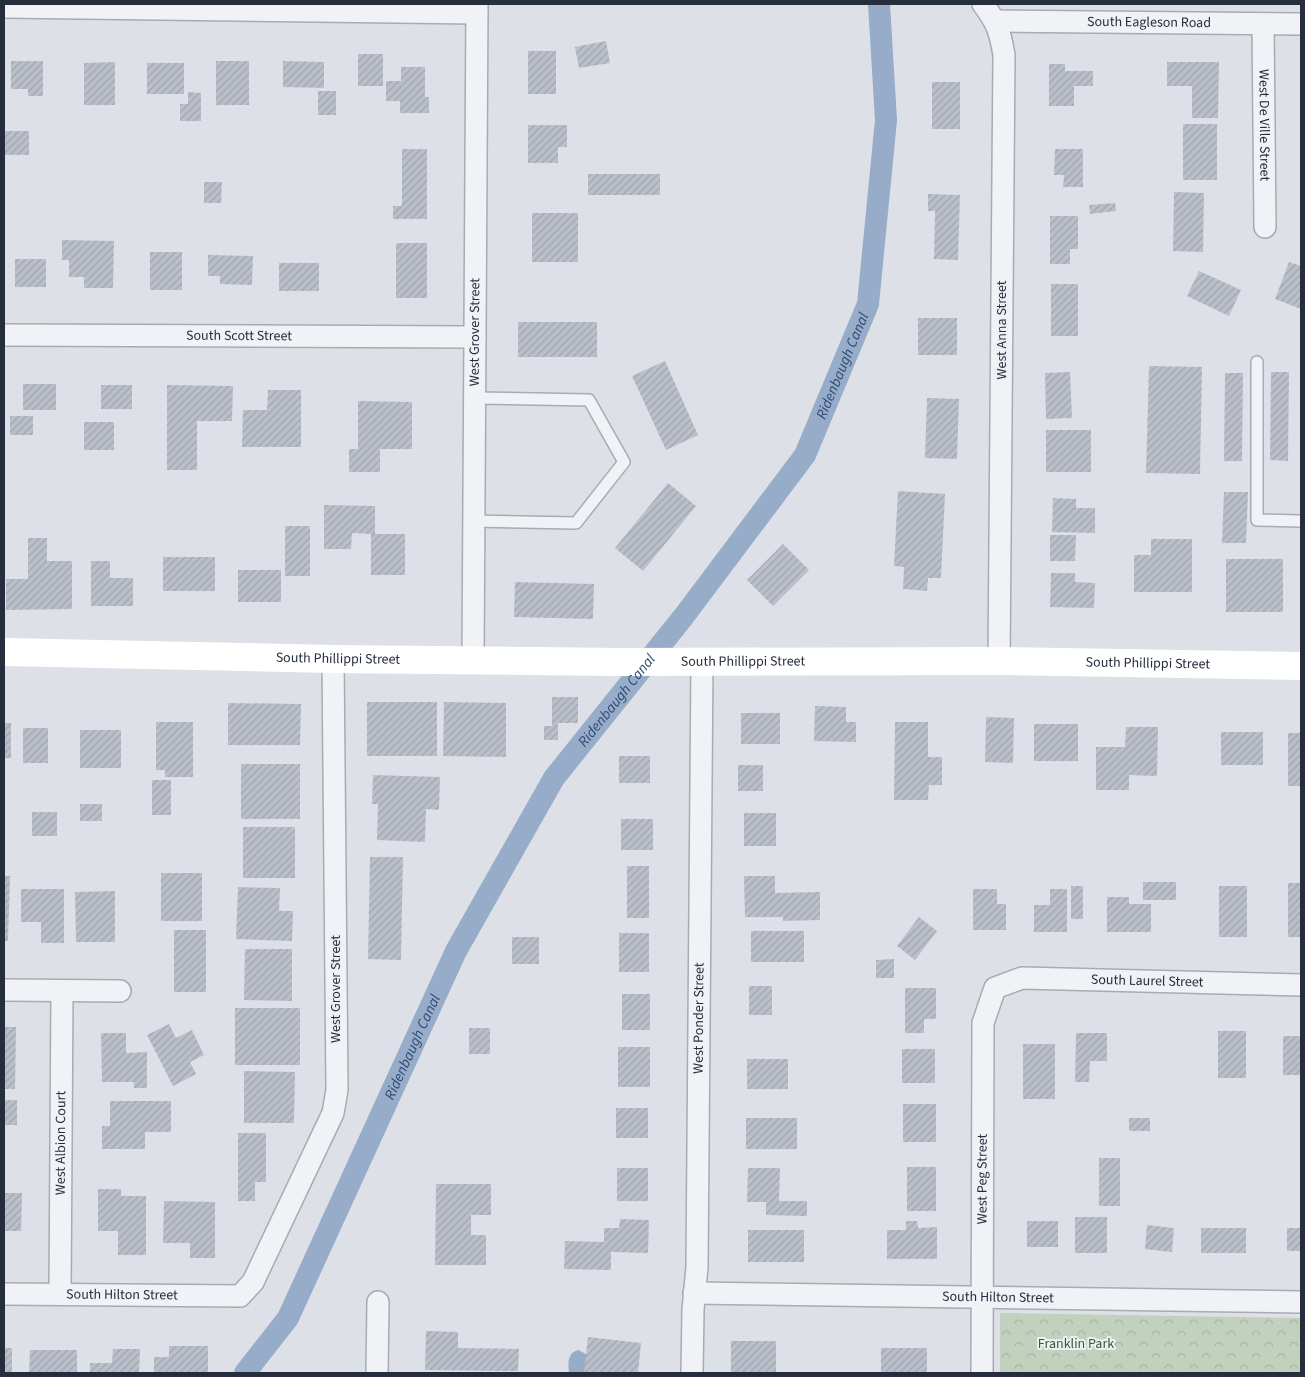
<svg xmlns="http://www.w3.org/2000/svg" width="1305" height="1377" font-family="'Source Sans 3',sans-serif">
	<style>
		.park { fill: url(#park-crowns) }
		.water { fill: #97acc9 }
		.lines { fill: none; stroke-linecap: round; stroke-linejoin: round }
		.canal { stroke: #97acc9; stroke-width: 22 }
		.building { fill: url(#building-hatch) }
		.lane-casing { stroke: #a6abb4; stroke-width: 14 }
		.street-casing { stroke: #a6abb4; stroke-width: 24 }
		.lane { stroke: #f0f2f6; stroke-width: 11 }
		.street { stroke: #f0f2f6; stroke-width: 21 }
		.secondary { stroke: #fff; stroke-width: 28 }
		.labels { text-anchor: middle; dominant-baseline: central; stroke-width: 4; stroke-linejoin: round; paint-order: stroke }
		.street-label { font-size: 14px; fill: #262e3e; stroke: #ecf0f5 }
		.park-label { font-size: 14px; fill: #385a33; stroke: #ecf0f5 }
		.water-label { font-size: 15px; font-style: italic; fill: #304a73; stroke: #ecf0f5 }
	</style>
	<defs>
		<pattern id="park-crowns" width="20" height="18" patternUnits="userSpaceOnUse" patternTransform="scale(1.25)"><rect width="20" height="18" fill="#c2d1be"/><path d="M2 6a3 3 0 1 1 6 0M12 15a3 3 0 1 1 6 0" fill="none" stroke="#a7b4a4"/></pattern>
		<pattern id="building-hatch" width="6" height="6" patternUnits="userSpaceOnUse" patternTransform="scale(1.25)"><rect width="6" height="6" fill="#babfca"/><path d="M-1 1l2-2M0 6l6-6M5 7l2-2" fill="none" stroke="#a0a4af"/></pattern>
	</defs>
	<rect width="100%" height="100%" fill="#dde1e7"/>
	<polygon class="park" points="1000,1313 1301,1318 1301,1373 1000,1373"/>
	<path class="water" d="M578,1350L588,1355L587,1373H569C568,1364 567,1353 578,1350Z"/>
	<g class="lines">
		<path class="canal" id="s1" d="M245,1373L288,1318L456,951L554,778L684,616L805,455L868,304L886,120L879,4"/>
	</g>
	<g class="building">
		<polygon points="606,41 610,63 579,68 575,47"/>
		<rect x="528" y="51" width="28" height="43"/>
		<rect x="358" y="54" width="25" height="32"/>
		<polygon points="11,61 43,61 43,96 28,96 28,89 11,89"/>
		<rect x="216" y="61" width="33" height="44"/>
		<polygon points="283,61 324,62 324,88 283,87"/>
		<polygon points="115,62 115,105 84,105 84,63"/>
		<polygon points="1167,62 1219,62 1218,118 1192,118 1192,86 1167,86"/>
		<rect x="147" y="63" width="37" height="31"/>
		<polygon points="1049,64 1065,64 1065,71 1093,71 1093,86 1074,86 1074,106 1049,106"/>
		<polygon points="401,67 425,67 425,97 429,97 429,113 400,113 400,101 386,101 386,81 401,81"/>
		<rect x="932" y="82" width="28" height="47"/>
		<rect x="318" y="91" width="18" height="24"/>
		<polygon points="188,92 201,93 201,121 180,121 180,104 188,104"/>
		<rect x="1183" y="124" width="34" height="56"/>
		<polygon points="528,125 567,125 567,147 558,147 558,163 528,163"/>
		<rect x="4" y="131" width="25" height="24"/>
		<polygon points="402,149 427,149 427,219 393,219 393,206 402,206"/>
		<polygon points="1055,149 1083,149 1083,187 1063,187 1064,175 1054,175"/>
		<rect x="588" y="174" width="72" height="21"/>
		<polygon points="204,182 222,182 221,203 204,203"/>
		<polygon points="1174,192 1204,193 1203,252 1173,251"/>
		<polygon points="928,194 960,195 958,260 934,259 935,211 928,211"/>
		<polygon points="1115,203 1116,211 1090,214 1089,205"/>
		<rect x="532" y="213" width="46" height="49"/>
		<polygon points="1050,216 1078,216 1078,249 1070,249 1070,264 1050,264"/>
		<polygon points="62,240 114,241 113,288 84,288 84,277 69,277 69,260 62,260"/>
		<rect x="396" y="243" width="31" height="55"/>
		<rect x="150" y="252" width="32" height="38"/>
		<polygon points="208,255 253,256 252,285 220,284 220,276 208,276"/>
		<rect x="15" y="259" width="31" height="28"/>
		<polygon points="1289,262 1301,266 1301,309 1275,299"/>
		<rect x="279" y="263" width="40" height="28"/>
		<polygon points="1199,271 1241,290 1229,316 1187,296"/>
		<rect x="1051" y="284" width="27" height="52"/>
		<rect x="918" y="318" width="39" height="37"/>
		<rect x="518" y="322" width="79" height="35"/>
		<polygon points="665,361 698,435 666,450 632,376"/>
		<polygon points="1149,366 1202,367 1200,474 1146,473"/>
		<polygon points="1070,372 1072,418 1046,419 1045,373"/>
		<polygon points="1271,372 1289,372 1288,461 1270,460"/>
		<polygon points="1225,373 1243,373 1242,461 1224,461"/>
		<rect x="23" y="384" width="33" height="26"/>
		<rect x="101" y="385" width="31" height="24"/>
		<polygon points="167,385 233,386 232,421 197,421 197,470 167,470"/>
		<polygon points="268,390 301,390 301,447 242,447 243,410 267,410"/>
		<polygon points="927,398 959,399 957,459 925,458"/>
		<polygon points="358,401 412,402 412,449 380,449 380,472 349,472 349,449 358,449"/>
		<rect x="10" y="416" width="23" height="19"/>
		<rect x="84" y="422" width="30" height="28"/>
		<rect x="1046" y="430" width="45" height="42"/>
		<polygon points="668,483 696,506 643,571 615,548"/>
		<polygon points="898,491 945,494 941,578 928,578 927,591 903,589 904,567 894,566"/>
		<polygon points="1224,492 1248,492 1246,543 1222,543"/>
		<polygon points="1053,498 1076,499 1076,508 1095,508 1095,533 1052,532"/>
		<polygon points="324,505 375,506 375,534 405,534 405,575 371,575 371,534 352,533 351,549 324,549"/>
		<rect x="285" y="526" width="25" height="50"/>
		<polygon points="1050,535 1076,535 1075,561 1050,561"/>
		<polygon points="28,538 47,538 47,561 72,561 72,609 6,610 6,579 28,579"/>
		<polygon points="1151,539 1192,539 1192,592 1134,592 1134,555 1151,555"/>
		<polygon points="783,544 809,570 773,606 747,580"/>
		<rect x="163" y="557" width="52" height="34"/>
		<rect x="1226" y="559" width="57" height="53"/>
		<polygon points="91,561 110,561 110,578 133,578 133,606 91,606"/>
		<rect x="238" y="570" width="43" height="32"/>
		<polygon points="1051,573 1075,573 1075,582 1095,583 1094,608 1050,607"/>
		<polygon points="515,582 594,584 593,619 514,617"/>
		<polygon points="552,697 578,697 578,723 558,723 558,740 544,740 544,726 552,726"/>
		<rect x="367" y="702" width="70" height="54"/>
		<polygon points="444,702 506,703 506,757 443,756"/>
		<polygon points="228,703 301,704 300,745 228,745"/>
		<polygon points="815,706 846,707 846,722 856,722 856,742 814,741"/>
		<rect x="741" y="713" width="39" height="31"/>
		<polygon points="986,717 1014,718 1013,763 985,762"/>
		<polygon points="156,722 193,722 193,777 165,777 165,770 156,770"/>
		<polygon points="895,722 928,722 928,757 942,757 942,785 929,785 928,800 894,800"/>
		<rect x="4" y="723" width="7" height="35"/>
		<rect x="1034" y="724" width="44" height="37"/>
		<polygon points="1126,727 1158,727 1157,776 1129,775 1129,790 1096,790 1096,747 1125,747"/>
		<rect x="23" y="728" width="25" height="35"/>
		<rect x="80" y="730" width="41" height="38"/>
		<rect x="1221" y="732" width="42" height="33"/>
		<rect x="1288" y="733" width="13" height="53"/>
		<rect x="619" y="756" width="31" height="27"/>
		<rect x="241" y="764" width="59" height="55"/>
		<rect x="738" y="765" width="25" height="26"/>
		<polygon points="373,775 440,777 439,810 426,809 425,842 377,840 378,804 372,804"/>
		<rect x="152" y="780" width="19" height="35"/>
		<rect x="80" y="804" width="22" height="17"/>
		<rect x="32" y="812" width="25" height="24"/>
		<rect x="744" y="813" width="32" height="33"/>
		<rect x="621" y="819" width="32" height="31"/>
		<rect x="243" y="827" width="52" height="51"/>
		<polygon points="370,857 403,857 401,960 368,959"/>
		<rect x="627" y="866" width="22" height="52"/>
		<rect x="161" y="873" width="41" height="48"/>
		<polygon points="4,876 10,876 8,941 4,941"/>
		<polygon points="744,876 775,876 775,893 820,892 820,920 783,921 783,917 745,917"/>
		<rect x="1143" y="882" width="33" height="18"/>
		<rect x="1288" y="883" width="13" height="54"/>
		<rect x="1071" y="886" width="12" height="33"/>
		<rect x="1219" y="886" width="28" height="51"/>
		<polygon points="238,887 280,888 279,911 293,911 292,941 236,939"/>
		<polygon points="21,889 64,889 64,943 41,943 41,922 21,922"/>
		<polygon points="973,889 997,889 997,904 1006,904 1006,930 973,930"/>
		<polygon points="1050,889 1067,889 1067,932 1034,932 1034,905 1050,905"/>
		<polygon points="115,891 115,942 76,942 75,892"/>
		<polygon points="1107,897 1129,897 1129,904 1151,904 1151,932 1107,932"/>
		<polygon points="919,917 937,931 915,960 897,946"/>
		<rect x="174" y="930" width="32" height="62"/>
		<rect x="751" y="931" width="53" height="31"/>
		<rect x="619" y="933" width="30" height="39"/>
		<rect x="512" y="937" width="27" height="27"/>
		<polygon points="245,949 292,949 292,1001 244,1000"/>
		<polygon points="894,959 894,978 876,978 876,960"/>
		<rect x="749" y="986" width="23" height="29"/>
		<polygon points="905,988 936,988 936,1019 924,1019 924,1033 905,1033"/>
		<rect x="622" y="994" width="28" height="36"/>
		<rect x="235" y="1008" width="65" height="57"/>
		<polygon points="169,1024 176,1038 192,1030 204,1055 190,1062 196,1074 173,1086 147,1035"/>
		<polygon points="4,1027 16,1027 15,1089 4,1089"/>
		<rect x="469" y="1028" width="21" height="26"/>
		<rect x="1218" y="1031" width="28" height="47"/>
		<polygon points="101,1033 126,1033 126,1053 147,1052 147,1088 134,1088 134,1082 102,1082"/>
		<polygon points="1076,1033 1107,1033 1107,1061 1090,1061 1089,1082 1075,1082"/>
		<rect x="1283" y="1036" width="18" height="39"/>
		<rect x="1023" y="1044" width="32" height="55"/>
		<rect x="618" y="1047" width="32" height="40"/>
		<rect x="902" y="1049" width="33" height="34"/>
		<rect x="747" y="1059" width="41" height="30"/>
		<polygon points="244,1071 295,1072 294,1123 244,1123"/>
		<rect x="4" y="1100" width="13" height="25"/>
		<polygon points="110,1101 171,1101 171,1132 145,1132 145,1149 102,1149 102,1126 110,1126"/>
		<rect x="903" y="1104" width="33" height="38"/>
		<rect x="616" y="1108" width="32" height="30"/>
		<rect x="746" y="1118" width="51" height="31"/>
		<rect x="1129" y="1118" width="21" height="13"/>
		<polygon points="238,1133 266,1133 266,1182 255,1182 255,1201 238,1201"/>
		<rect x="1099" y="1158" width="21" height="48"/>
		<rect x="907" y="1167" width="29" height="44"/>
		<rect x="617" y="1168" width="31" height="33"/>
		<polygon points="748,1168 780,1168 779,1201 807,1201 807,1216 766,1215 766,1202 747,1202"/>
		<polygon points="436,1184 491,1184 491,1215 471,1215 471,1235 486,1235 486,1265 435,1265"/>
		<polygon points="98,1189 121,1189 121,1196 146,1196 146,1255 118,1255 118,1231 98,1231"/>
		<polygon points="4,1193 22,1193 21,1231 4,1231"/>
		<polygon points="164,1201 215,1202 215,1258 190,1258 190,1243 163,1243"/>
		<rect x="1075" y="1217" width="32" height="36"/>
		<polygon points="620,1219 649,1220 648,1253 611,1252 611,1270 564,1269 565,1241 604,1242 604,1228 619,1228"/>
		<polygon points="906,1221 917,1221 918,1228 937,1227 937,1259 887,1259 887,1230 906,1230"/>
		<rect x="1027" y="1221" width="31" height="26"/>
		<polygon points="1147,1225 1174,1228 1172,1252 1145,1249"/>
		<rect x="1201" y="1228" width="45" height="25"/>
		<rect x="1287" y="1228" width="14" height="23"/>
		<rect x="748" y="1230" width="56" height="32"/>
		<polygon points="426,1331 458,1332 458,1348 519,1349 518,1371 425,1370"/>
		<polygon points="588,1337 641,1343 638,1373 584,1373"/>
		<rect x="731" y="1341" width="45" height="31"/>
		<polygon points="169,1346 208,1346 208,1373 154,1373 154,1357 169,1357"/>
		<rect x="4" y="1348" width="8" height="25"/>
		<rect x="881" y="1348" width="46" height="25"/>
		<polygon points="113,1349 140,1349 139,1373 90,1373 90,1363 112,1363"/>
		<polygon points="30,1350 77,1350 77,1373 29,1373"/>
	</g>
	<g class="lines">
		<g class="lane-casing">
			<g id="lane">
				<polyline points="1257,362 1257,520 1301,521"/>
				<polyline points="474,521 576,523 624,462 589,400 475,398"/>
			</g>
		</g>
		<g class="street-casing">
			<g id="street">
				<path d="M983,4C997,23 1000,31 1004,55L999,661"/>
				<polyline points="4,7 477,13"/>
				<path id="s2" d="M995,21L1301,24"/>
				<path id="s3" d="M1263,24L1265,227"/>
				<path id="s4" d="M4,335L475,337"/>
				<path id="s5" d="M473,660L477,4"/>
				<polyline points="4,990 120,991"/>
				<path id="s6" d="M694,1293L1301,1302"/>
				<path id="s7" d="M4,1294L240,1296L253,1282L333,1113L337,1090L333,659"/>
				<path id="s8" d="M60,1294L62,991"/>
				<polyline points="377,1373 378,1302"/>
				<path id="s9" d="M692,1373L693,1310L697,1267L702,662"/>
				<path id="s10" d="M982,1373L983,1023L995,988L1022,978L1301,985"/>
			</g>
		</g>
		<use href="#lane" class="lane"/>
		<use href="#street" class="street"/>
		<path class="secondary" id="s11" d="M4,652L333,659L620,662L999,661L1301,666"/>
	</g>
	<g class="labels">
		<g class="street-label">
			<text stroke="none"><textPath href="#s2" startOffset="154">South Eagleson Road</textPath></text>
			<text stroke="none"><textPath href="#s3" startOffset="101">West De Ville Street</textPath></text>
			<text transform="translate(1002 330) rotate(-90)">West Anna Street</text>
			<text stroke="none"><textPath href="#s5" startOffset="328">West Grover Street</textPath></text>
			<text stroke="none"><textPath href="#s4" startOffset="235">South Scott Street</textPath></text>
			<text stroke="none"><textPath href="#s11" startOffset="334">South Phillippi Street</textPath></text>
			<text stroke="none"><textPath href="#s11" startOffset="739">South Phillippi Street</textPath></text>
			<text stroke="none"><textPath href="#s11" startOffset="1144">South Phillippi Street</textPath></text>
			<text stroke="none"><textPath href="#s10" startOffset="541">South Laurel Street</textPath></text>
			<text transform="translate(336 989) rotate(-90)">West Grover Street</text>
			<text stroke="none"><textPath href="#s9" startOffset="355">West Ponder Street</textPath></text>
			<text stroke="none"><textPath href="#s8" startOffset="151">West Albion Court</textPath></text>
			<text stroke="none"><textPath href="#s10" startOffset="194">West Peg Street</textPath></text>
			<text stroke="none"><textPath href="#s7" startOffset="118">South Hilton Street</textPath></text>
			<text stroke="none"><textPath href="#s6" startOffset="304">South Hilton Street</textPath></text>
		</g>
		<g class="park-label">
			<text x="1076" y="1344">Franklin Park</text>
		</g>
		<g class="water-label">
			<text stroke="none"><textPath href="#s1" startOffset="1178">Ridenbaugh Canal</textPath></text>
			<text stroke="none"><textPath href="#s1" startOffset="772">Ridenbaugh Canal</textPath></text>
			<text stroke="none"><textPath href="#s1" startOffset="368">Ridenbaugh Canal</textPath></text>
		</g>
	</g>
	<rect width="1305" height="1377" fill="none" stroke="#262e3e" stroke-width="10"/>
</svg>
